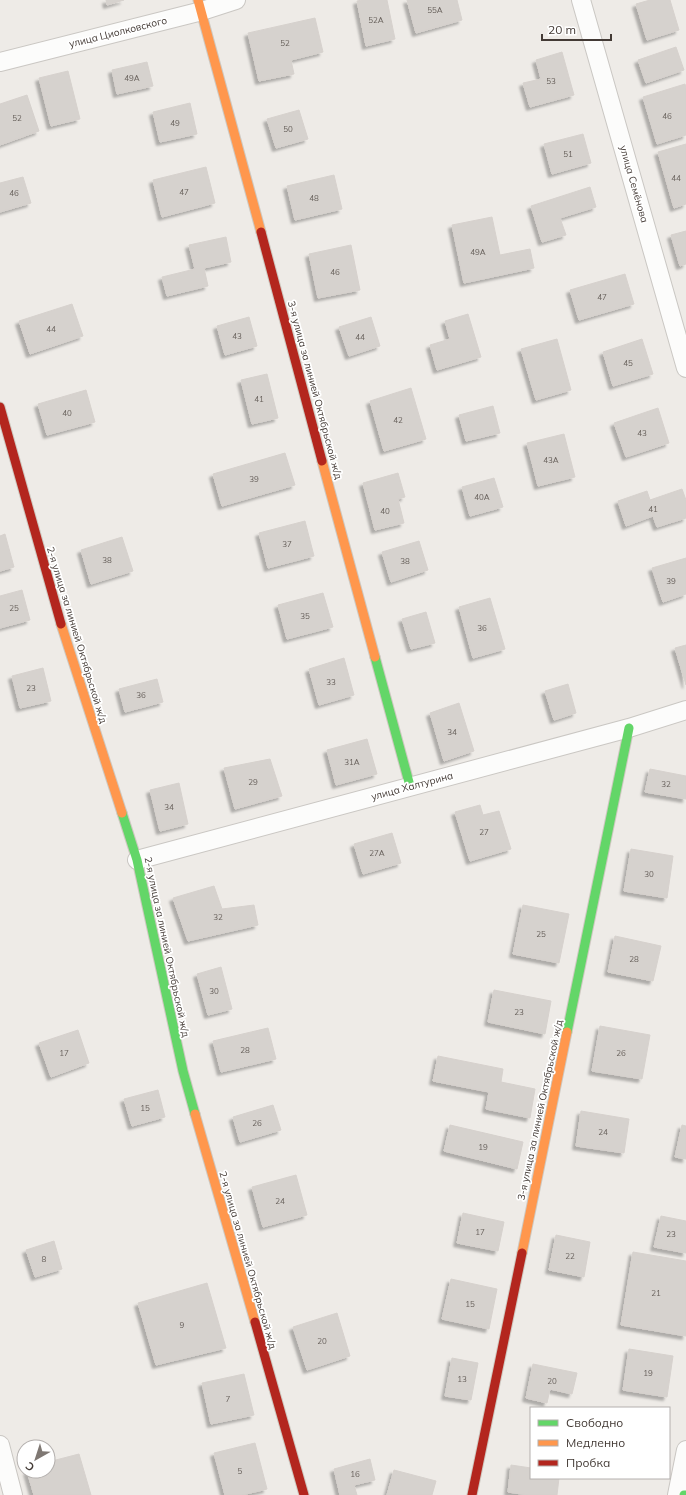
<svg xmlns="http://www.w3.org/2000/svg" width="686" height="1495" font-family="Mulish,sans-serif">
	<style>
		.building { fill: #d6d2ce; stroke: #d6d1cd; filter: url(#shadow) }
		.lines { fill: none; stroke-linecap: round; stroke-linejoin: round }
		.street-casing { stroke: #cac7c3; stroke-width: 20 }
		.fast-casing { stroke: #cec8c0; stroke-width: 11 }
		.slow-casing { stroke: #cec8c0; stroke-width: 11 }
		.jam-casing { stroke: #cec8c0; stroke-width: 11 }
		.street { stroke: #fcfcfb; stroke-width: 18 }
		.fast { stroke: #63d668; stroke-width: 9 }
		.slow { stroke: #ff974d; stroke-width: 9 }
		.jam { stroke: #b3261e; stroke-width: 9 }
		.labels { text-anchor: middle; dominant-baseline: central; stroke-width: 3.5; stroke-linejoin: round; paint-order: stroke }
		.number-label { font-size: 8px; fill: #69625d }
		.street-label { font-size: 10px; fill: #433a35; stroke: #fff }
	</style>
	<defs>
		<filter id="shadow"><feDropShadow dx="-3.5" dy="3.5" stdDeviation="1" flood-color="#0004"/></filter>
	</defs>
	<rect width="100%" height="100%" fill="#eeebe7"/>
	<g class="building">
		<polygon points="106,0 124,0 107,5"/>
		<polygon points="362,0 387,0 395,39 366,46 357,1"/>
		<polygon points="407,0 457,0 462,20 416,33"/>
		<polygon points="650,0 670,0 679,30 647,40 636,4"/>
		<polygon points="315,18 323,52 291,60 294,74 259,81 248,33"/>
		<polygon points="676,47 684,70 646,83 638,60"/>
		<polygon points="562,52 574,95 530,107 523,83 541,79 536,60"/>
		<polygon points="147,62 153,86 117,94 112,70"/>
		<polygon points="68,71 80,119 51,126 39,78"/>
		<polygon points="685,84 686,88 686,135 657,144 643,97"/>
		<polygon points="27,95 39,131 0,145 0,104"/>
		<polygon points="190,103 197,134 160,142 153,112"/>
		<polygon points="299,110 308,139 276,148 267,119"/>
		<polygon points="583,134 591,163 552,174 544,144"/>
		<polygon points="686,144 686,204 674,208 658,152"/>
		<polygon points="206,167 215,203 162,217 153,180"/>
		<polygon points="334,175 342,209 295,220 287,186"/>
		<polygon points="23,177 31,203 0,212 0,183"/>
		<polygon points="590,187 596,207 560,218 566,235 542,242 531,206"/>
		<polygon points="492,217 500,255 530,249 534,268 464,283 452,225"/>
		<polygon points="686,231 686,264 680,266 671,235"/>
		<polygon points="226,237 231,262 204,268 208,286 167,296 162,277 195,269 189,245"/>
		<polygon points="351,245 360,290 318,298 309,254"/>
		<polygon points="625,274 634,304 579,320 570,290"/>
		<polygon points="72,304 83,336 30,354 19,321"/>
		<polygon points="468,314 481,357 437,370 430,345 450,339 445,321"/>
		<polygon points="249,317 257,346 225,355 217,326"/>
		<polygon points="371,317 380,346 349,356 339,327"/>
		<polygon points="557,339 571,390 536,400 521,349"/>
		<polygon points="642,339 653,374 613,386 603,352"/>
		<polygon points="267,374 278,418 252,424 241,380"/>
		<polygon points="411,388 426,439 384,451 370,401"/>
		<polygon points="86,390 95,422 47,435 38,404"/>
		<polygon points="493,406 500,433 466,441 459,415"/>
		<polygon points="658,408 669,443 626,457 614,423"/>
		<polygon points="564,434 575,477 538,486 527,443"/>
		<polygon points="285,453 295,485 222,506 213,474"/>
		<polygon points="398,473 405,497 398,499 404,523 375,530 363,483"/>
		<polygon points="494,478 503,507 470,516 462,487"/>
		<polygon points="682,489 686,500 686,518 657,527 653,516 626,526 618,501 647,491 650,500"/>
		<polygon points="305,521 314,556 268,568 259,533"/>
		<polygon points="5,534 14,567 0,571 0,536"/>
		<polygon points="122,537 133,571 91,584 81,550"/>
		<polygon points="419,541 428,570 391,582 382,552"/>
		<polygon points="686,558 686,594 663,602 652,568"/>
		<polygon points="22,590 30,620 0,628 0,596"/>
		<polygon points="323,593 333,627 287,639 278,605"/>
		<polygon points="490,598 505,649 473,658 459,607"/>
		<polygon points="426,612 435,643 411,649 402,619"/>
		<polygon points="686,645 686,685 675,648"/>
		<polygon points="344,658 354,695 319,705 309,669"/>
		<polygon points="43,668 51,701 20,708 12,676"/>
		<polygon points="157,679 163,702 125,712 119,689"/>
		<polygon points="568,684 576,713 554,720 545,691"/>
		<polygon points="459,703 474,751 444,761 430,713"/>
		<polygon points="367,739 377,774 336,785 327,750"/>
		<polygon points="270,759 282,796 235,809 224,768"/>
		<polygon points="650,769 686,776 686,799 645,792"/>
		<polygon points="179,783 188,824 160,831 150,790"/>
		<polygon points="480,805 483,815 499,811 511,849 470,861 455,812"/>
		<polygon points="392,833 401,863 363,874 354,844"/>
		<polygon points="631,849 673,856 667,898 624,891"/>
		<polygon points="214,886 222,909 254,905 258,925 188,941 173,898"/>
		<polygon points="523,905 569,914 559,963 513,954"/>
		<polygon points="615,936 661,946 653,981 608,972"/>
		<polygon points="221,967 232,1009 208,1015 197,974"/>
		<polygon points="494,990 551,1001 545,1034 488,1022"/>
		<polygon points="600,1026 650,1035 642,1079 592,1071"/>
		<polygon points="268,1028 276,1059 221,1072 213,1041"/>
		<polygon points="78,1030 89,1063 51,1077 39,1043"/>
		<polygon points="438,1056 503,1069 501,1082 535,1089 530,1118 486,1109 489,1092 433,1081"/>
		<polygon points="158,1090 165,1117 132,1126 124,1099"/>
		<polygon points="273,1105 281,1130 240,1142 233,1117"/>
		<polygon points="581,1111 629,1119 624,1153 576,1146"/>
		<polygon points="450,1125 523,1142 517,1169 444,1151"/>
		<polygon points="682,1125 686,1126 686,1159 675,1157"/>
		<polygon points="296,1175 307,1215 263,1227 252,1187"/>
		<polygon points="463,1213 504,1222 498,1251 457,1243"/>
		<polygon points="661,1216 686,1221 686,1253 654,1247"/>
		<polygon points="556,1235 590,1242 584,1277 549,1270"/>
		<polygon points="54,1241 62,1269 35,1277 26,1250"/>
		<polygon points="633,1252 686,1261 686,1336 621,1325"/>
		<polygon points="451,1279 497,1289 489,1329 442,1319"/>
		<polygon points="207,1283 226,1348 156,1365 138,1303"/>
		<polygon points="337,1313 350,1356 307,1370 293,1327"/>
		<polygon points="629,1349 673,1356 667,1397 623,1390"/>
		<polygon points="452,1358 478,1363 471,1400 445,1396"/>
		<polygon points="533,1364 577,1373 572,1394 550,1389 547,1403 526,1398"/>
		<polygon points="244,1374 254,1415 211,1424 202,1383"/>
		<polygon points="255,1443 267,1489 242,1495 225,1495 214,1453"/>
		<polygon points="79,1454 91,1495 34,1495 27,1471 48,1471 48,1462"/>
		<polygon points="370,1459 375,1480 354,1485 357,1495 340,1495 334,1469"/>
		<polygon points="511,1465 531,1468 531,1478 559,1478 557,1495 528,1495 508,1492"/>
		<polygon points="394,1470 436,1481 432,1495 387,1495"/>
	</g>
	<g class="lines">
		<g class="street-casing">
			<g id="street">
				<polyline points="581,0 686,368"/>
				<polyline points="0,62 202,11 236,0"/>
				<polyline points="137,860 629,728 686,710"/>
				<polyline points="0,1445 13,1495"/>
				<polyline points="677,1495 686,1450"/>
			</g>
		</g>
		<g class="fast-casing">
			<g id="fast">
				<polyline points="375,657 410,786"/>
				<polyline points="122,813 137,860 183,1071 195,1114"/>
				<polyline points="567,1032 629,728"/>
				<polyline points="684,1495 686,1495"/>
			</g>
		</g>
		<g class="slow-casing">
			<g id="slow">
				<polyline points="198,0 261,232"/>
				<polyline points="322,461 375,657"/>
				<polyline points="61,624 122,813"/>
				<polyline points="195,1114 255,1322"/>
				<polyline points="522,1253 567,1032"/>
			</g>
		</g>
		<g class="jam-casing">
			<g id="jam">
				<polyline points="261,232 322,461"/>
				<polyline points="0,407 61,624"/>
				<polyline points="255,1322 304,1495"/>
				<polyline points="472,1495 522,1253"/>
			</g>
		</g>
		<use href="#street" class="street"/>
		<use href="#fast" class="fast"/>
		<use href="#slow" class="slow"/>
		<use href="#jam" class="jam"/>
	</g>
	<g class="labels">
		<g class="number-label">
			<text x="435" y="10">55А</text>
			<text x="376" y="20">52А</text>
			<text x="285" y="43">52</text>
			<text x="132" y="78">49А</text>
			<text x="551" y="81">53</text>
			<text x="667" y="116">46</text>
			<text x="17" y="118">52</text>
			<text x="175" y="123">49</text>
			<text x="288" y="129">50</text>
			<text x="568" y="154">51</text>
			<text x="676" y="178">44</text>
			<text x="184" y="192">47</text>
			<text x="14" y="193">46</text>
			<text x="314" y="198">48</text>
			<text x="478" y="252">49А</text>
			<text x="335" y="272">46</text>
			<text x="602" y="297">47</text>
			<text x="51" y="329">44</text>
			<text x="237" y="336">43</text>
			<text x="360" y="337">44</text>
			<text x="628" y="363">45</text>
			<text x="259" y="399">41</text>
			<text x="67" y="413">40</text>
			<text x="398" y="420">42</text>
			<text x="642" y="433">43</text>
			<text x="551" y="460">43А</text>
			<text x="254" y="479">39</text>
			<text x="482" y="497">40А</text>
			<text x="653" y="509">41</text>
			<text x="385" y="511">40</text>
			<text x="287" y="544">37</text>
			<text x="107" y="560">38</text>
			<text x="405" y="561">38</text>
			<text x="671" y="581">39</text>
			<text x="14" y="608">25</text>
			<text x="305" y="616">35</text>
			<text x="482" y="628">36</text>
			<text x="331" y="682">33</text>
			<text x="31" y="688">23</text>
			<text x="141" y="695">36</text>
			<text x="452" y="732">34</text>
			<text x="352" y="762">31А</text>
			<text x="253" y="782">29</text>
			<text x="666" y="784">32</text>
			<text x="169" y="807">34</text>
			<text x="484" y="832">27</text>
			<text x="377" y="853">27А</text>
			<text x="649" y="874">30</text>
			<text x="218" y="917">32</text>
			<text x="541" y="934">25</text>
			<text x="634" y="959">28</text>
			<text x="214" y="991">30</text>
			<text x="519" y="1012">23</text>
			<text x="245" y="1050">28</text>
			<text x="64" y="1053">17</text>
			<text x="621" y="1053">26</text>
			<text x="145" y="1108">15</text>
			<text x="257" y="1123">26</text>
			<text x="603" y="1132">24</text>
			<text x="483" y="1147">19</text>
			<text x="280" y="1201">24</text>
			<text x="480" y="1232">17</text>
			<text x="671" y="1234">23</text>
			<text x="570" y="1256">22</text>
			<text x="44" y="1259">8</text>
			<text x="656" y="1293">21</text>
			<text x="470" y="1304">15</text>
			<text x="182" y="1325">9</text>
			<text x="322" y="1341">20</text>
			<text x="648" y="1373">19</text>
			<text x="462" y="1379">13</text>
			<text x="552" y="1381">20</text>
			<text x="228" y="1399">7</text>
			<text x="240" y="1471">5</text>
			<text x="355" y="1474">16</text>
		</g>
		<g class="street-label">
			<text transform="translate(118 32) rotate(-14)">улица Циолковского</text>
			<text transform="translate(634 184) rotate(74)">улица Семёнова</text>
			<text transform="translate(315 390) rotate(75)">3-я улица за линией Октябрьской ж/д</text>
			<text transform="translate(77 635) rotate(73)">2-я улица за линией Октябрьской ж/д</text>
			<text transform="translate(412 786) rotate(-15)">улица Халтурина</text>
			<text transform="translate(167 947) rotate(78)">2-я улица за линией Октябрьской ж/д</text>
			<text transform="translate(540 1110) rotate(-78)">3-я улица за линией Октябрьской ж/д</text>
			<text transform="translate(248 1260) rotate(74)">2-я улица за линией Октябрьской ж/д</text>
		</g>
	</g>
	<rect x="530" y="1407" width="140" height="72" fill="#ffffff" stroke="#b4b0ae"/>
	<rect x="538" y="1420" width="20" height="6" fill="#63d668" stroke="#b4b0ae"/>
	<text x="566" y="1427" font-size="12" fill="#433a35">Свободно</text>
	<rect x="538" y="1440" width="20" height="6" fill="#ff974d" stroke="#b4b0ae"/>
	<text x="566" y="1447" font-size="12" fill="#433a35">Медленно</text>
	<rect x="538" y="1460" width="20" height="6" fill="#b3261e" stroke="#b4b0ae"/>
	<text x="566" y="1467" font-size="12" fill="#433a35">Пробка</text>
	<g transform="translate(36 1459) rotate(219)"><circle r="19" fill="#ffffff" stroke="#b4b0ae"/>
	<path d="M0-3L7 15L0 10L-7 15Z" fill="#7f7873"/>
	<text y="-6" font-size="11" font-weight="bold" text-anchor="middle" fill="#433a35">С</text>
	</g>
	<path d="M542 34v6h69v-6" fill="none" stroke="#433a35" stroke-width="2"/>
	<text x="548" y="34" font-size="12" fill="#433a35" stroke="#ffffff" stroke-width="3" paint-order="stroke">20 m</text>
</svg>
